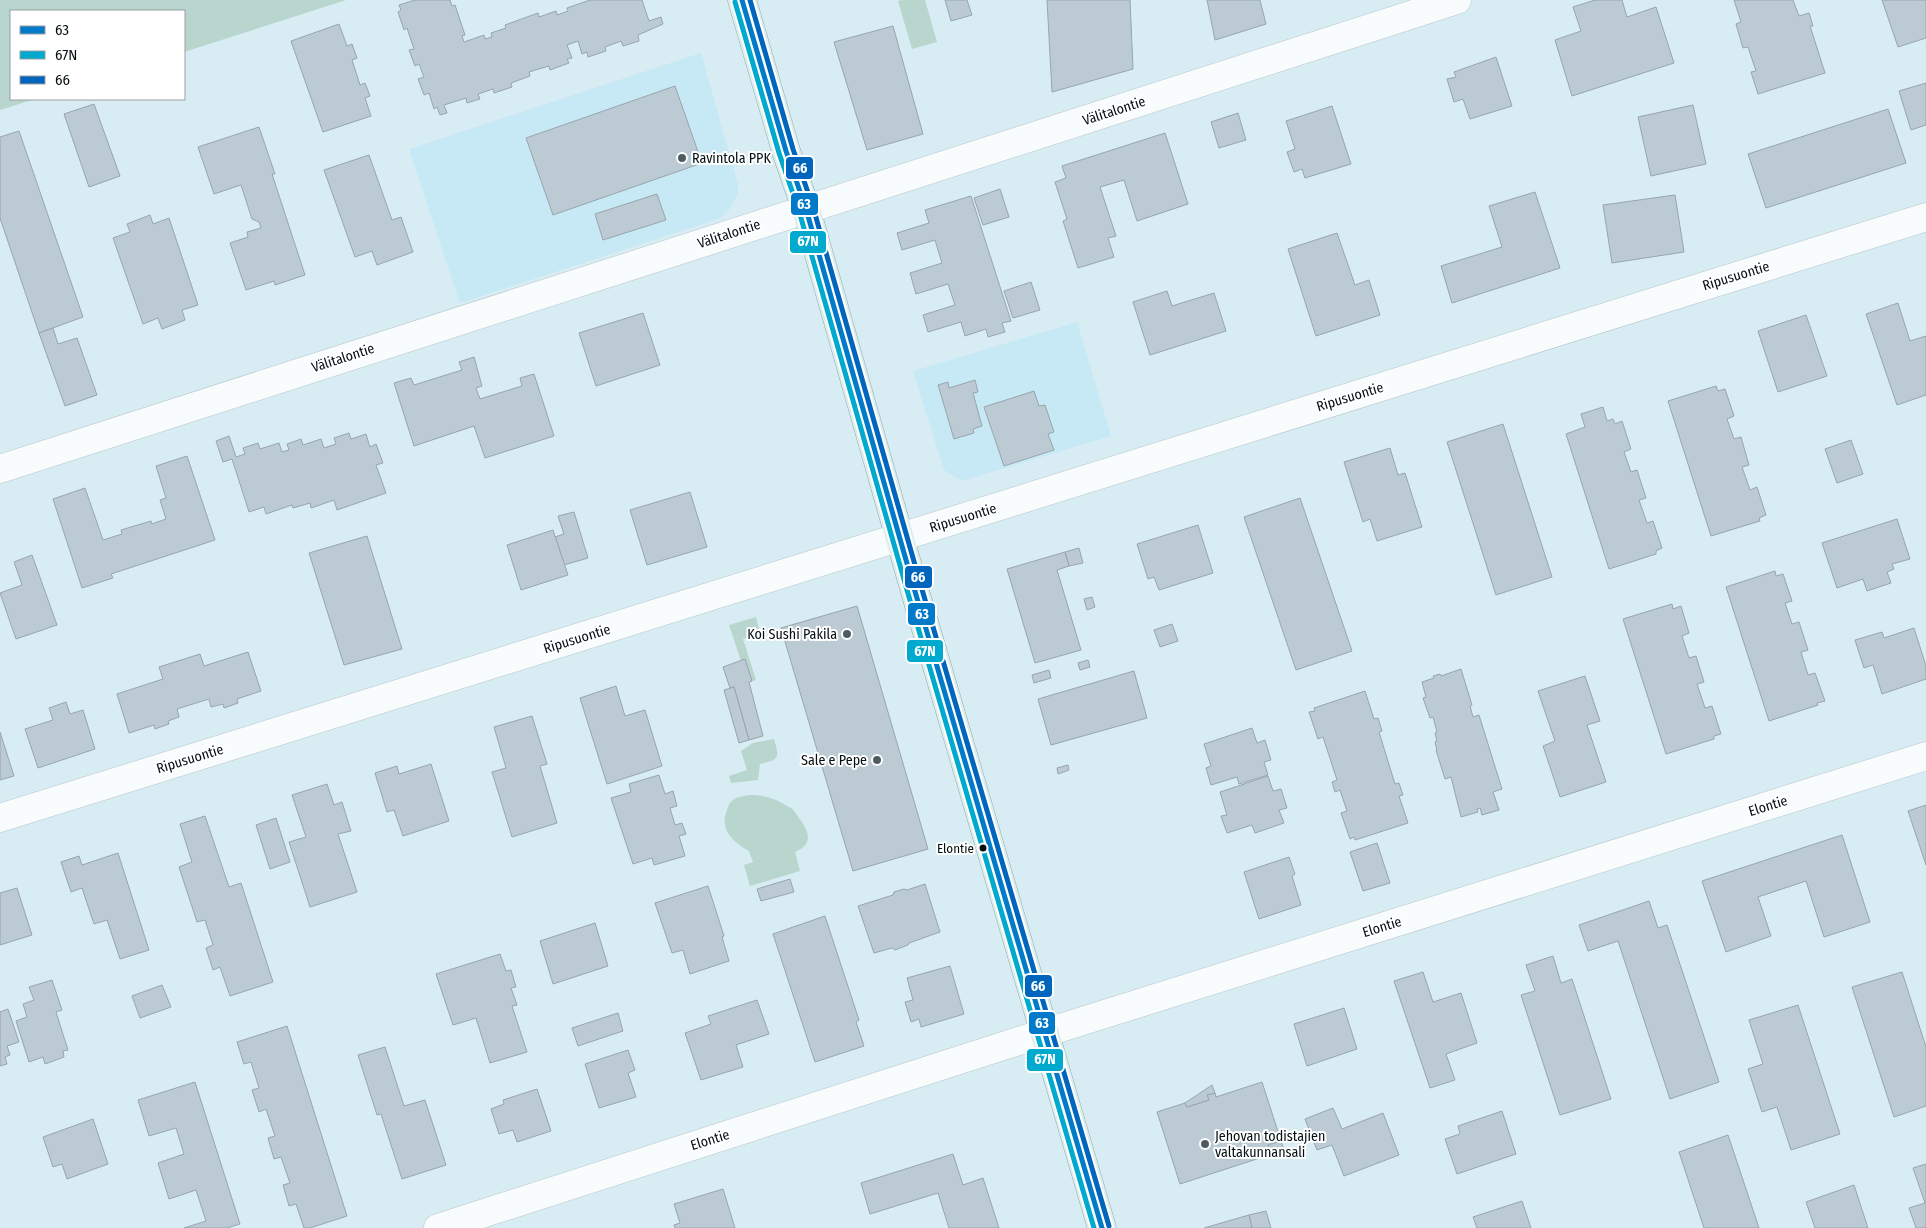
<svg xmlns="http://www.w3.org/2000/svg" width="1926" height="1228" font-family="'Fira Sans Condensed',sans-serif">
	<style>
		.built { fill: #c6e9f5 }
		.green { fill: #b9d6ce }
		.building { fill: #bbcad3; stroke: #98a5ad }
		.lines { fill: none; stroke-linecap: round; stroke-linejoin: round }
		.minor-casing { stroke: #b6c6cb; stroke-width: 29 }
		.major-casing { stroke: #8eacaf; stroke-width: 29 }
		.minor { stroke: #f9fcfd; stroke-width: 28 }
		.major { stroke: #deeded; stroke-width: 28 }
		.bus-1-casing { stroke: #fff; stroke-width: 9 }
		.bus-2-casing { stroke: #fff; stroke-width: 9 }
		.bus-3-casing { stroke: #fff; stroke-width: 9 }
		.bus-1 { stroke: #007ac9; stroke-width: 5 }
		.bus-2 { stroke: #00a9ce; stroke-width: 5 }
		.bus-3 { stroke: #0065bd; stroke-width: 5 }
		.poi-dot { fill: #4e5c61; stroke: #fff; stroke-width: 2 }
		.bus-dot { fill: #030f13; stroke: #fff; stroke-width: 2 }
		.labels { text-anchor: middle; dominant-baseline: central; stroke-width: 4; stroke-linejoin: round; paint-order: stroke }
		.bus-label { font-size: 13px; fill: #030f13; stroke: #fff; text-anchor: end }
		.street-label { font-size: 14px; fill: #030f13; stroke: #fff }
		.poi-label { font-size: 14px; fill: #030f13; stroke: #fff; text-anchor: start }
		.line-badge { stroke: #fff; stroke-width: 2 }
		.badge-label { font-size: 14px; text-anchor: middle; font-weight: bold; fill: #fff }
	</style>
	<rect width="100%" height="100%" fill="#d8ecf3"/>
	<g class="built">
		<polygon points="701,53 738,184 738,193 729,210 722,217 712,221 460,303 409,149"/>
		<polygon points="1077,322 1111,436 962,481 944,470 913,371"/>
	</g>
	<g class="green">
		<polygon points="0,0 346,0 184,52 184,11 11,11 11,99 35,99 0,110"/>
		<polygon points="902,0 925,0 937,42 912,49 898,1"/>
		<polygon points="756,617 760,634 743,639 756,680 752,681 745,660 741,661 729,625"/>
		<path d="M774,739C780,759 779,759 760,764L758,780L731,783L729,776L747,770L741,751L753,743Z"/>
		<path d="M749,795C765,795 775,798 789,807C794,809 796,814 799,818C810,832 813,845 795,852L800,871L750,886L744,865L753,862L749,851C733,842 719,830 727,810C728,806 730,802 733,800C737,797 744,796 749,795Z"/>
	</g>
	<g class="building">
		<polygon points="415,0 450,0 452,6 455,5 465,35 462,36 464,42 484,35 485,39 492,37 491,33 506,28 505,25 538,13 539,17 556,11 557,15 568,11 567,8 590,0 642,0 649,21 661,17 663,24 638,35 639,41 623,46 621,41 605,47 606,51 588,57 587,52 582,54 578,41 567,45 572,58 567,59 569,63 550,70 549,66 529,72 530,76 511,83 512,87 494,93 493,89 478,94 480,99 467,103 466,98 444,105 447,113 440,115 437,107 434,109 429,93 424,95 418,79 424,77 419,64 415,66 409,50 414,49 407,28 404,30 398,12 401,10 399,5"/>
		<polygon points="945,0 967,0 972,15 951,21"/>
		<polygon points="1047,0 1130,0 1133,69 1052,92"/>
		<polygon points="1207,0 1260,0 1266,24 1215,40"/>
		<polygon points="1595,0 1622,0 1627,17 1656,7 1674,63 1572,96 1555,40 1581,31 1573,7"/>
		<polygon points="1734,0 1793,0 1799,16 1809,13 1813,26 1810,26 1825,73 1758,94 1751,72 1756,71 1748,47 1743,48 1736,24 1741,22"/>
		<polygon points="1882,0 1926,0 1926,38 1898,47"/>
		<polygon points="339,24 347,46 352,44 357,58 352,60 360,85 365,83 370,96 365,98 371,116 323,132 291,41"/>
		<polygon points="893,26 923,134 867,150 834,42"/>
		<polygon points="1496,57 1512,106 1470,119 1463,99 1454,102 1447,79 1456,77 1454,72"/>
		<polygon points="1926,83 1926,125 1911,130 1899,91"/>
		<polygon points="675,86 702,163 553,215 526,138"/>
		<polygon points="94,104 120,176 89,187 64,114"/>
		<polygon points="1693,105 1706,164 1651,176 1638,117"/>
		<polygon points="1332,106 1351,164 1305,178 1302,169 1294,172 1287,152 1295,149 1286,121"/>
		<polygon points="1888,109 1906,163 1766,208 1748,154"/>
		<polygon points="1238,113 1246,140 1219,148 1211,122"/>
		<polygon points="259,127 275,174 272,174 305,275 275,285 274,281 246,290 230,243 248,237 247,232 261,228 259,222 252,219 241,185 214,194 198,147"/>
		<polygon points="19,131 83,317 39,333 0,218 0,137"/>
		<polygon points="1165,133 1188,204 1137,221 1124,180 1100,187 1116,236 1108,238 1114,257 1078,268 1063,221 1067,219 1055,182 1066,178 1062,166"/>
		<polygon points="369,155 392,220 401,217 413,252 377,265 372,251 355,257 324,170"/>
		<polygon points="1000,189 1009,217 983,225 974,198"/>
		<polygon points="1535,192 1560,268 1452,303 1441,266 1502,247 1489,206"/>
		<polygon points="657,194 666,220 603,240 595,214"/>
		<polygon points="1675,195 1684,252 1612,263 1603,205"/>
		<polygon points="971,196 1011,321 1002,323 1005,332 988,337 986,329 965,336 961,322 928,332 923,315 955,305 948,284 916,294 910,273 942,263 935,240 902,250 897,233 929,223 925,210"/>
		<polygon points="150,215 153,224 169,218 198,305 182,310 185,320 162,329 158,318 143,324 113,238 130,232 127,224"/>
		<polygon points="1337,233 1355,285 1369,280 1380,315 1316,336 1288,249"/>
		<polygon points="1031,282 1040,310 1013,318 1004,291"/>
		<polygon points="1167,291 1172,306 1214,293 1226,331 1150,355 1133,302"/>
		<polygon points="1898,303 1910,341 1926,336 1926,395 1897,405 1866,314"/>
		<polygon points="643,313 660,365 596,386 579,333"/>
		<polygon points="1806,315 1827,376 1778,392 1758,331"/>
		<polygon points="53,328 58,344 77,338 97,395 65,406 39,333"/>
		<polygon points="474,357 482,386 476,388 480,399 522,386 520,378 534,374 554,436 485,458 474,426 414,446 394,383 411,378 414,385 462,370 459,362"/>
		<polygon points="975,380 978,392 973,393 982,426 973,429 974,433 954,439 938,385 948,382 949,388"/>
		<polygon points="1716,386 1718,391 1725,389 1734,416 1727,419 1734,439 1741,437 1749,465 1742,467 1750,490 1757,487 1766,515 1759,518 1760,521 1711,536 1668,401"/>
		<polygon points="1034,391 1039,406 1045,405 1054,432 1048,434 1054,450 1004,466 984,407"/>
		<polygon points="1603,407 1607,421 1613,419 1615,424 1622,421 1631,449 1624,452 1631,472 1637,470 1646,498 1639,500 1647,523 1653,521 1662,548 1656,551 1656,554 1609,569 1566,434 1585,427 1581,414"/>
		<polygon points="1503,424 1552,577 1496,595 1447,442"/>
		<polygon points="349,433 351,439 366,434 370,447 376,444 383,463 376,465 386,493 337,510 334,500 311,508 310,503 293,508 292,505 266,514 264,507 249,512 232,459 223,462 216,441 229,436 236,457 245,454 243,448 258,443 260,449 279,443 282,452 289,450 287,444 301,439 303,445 321,439 324,448 336,444 334,438"/>
		<polygon points="1851,440 1863,474 1837,483 1825,449"/>
		<polygon points="1390,448 1398,475 1405,473 1422,527 1377,541 1370,519 1363,522 1344,462"/>
		<polygon points="187,456 215,540 111,574 113,578 82,588 53,499 85,488 103,540 122,534 121,530 151,521 152,524 166,519 160,500 166,498 156,466"/>
		<polygon points="690,492 707,547 647,565 630,510"/>
		<polygon points="1300,498 1352,651 1296,670 1244,517"/>
		<polygon points="574,512 588,558 564,565 555,537 564,534 558,516"/>
		<polygon points="1897,519 1910,559 1892,564 1894,569 1887,572 1891,583 1867,591 1863,579 1837,588 1822,543"/>
		<polygon points="1198,525 1213,573 1159,590 1154,577 1148,579 1137,544"/>
		<polygon points="553,530 568,575 521,590 507,545"/>
		<polygon points="367,536 402,649 344,665 309,553"/>
		<polygon points="1079,548 1083,563 1069,566 1065,552"/>
		<polygon points="1065,552 1069,566 1057,570 1081,650 1035,663 1007,569"/>
		<polygon points="32,555 57,625 16,639 0,593 22,585 14,562"/>
		<polygon points="1775,571 1776,576 1783,574 1792,601 1785,603 1792,624 1799,622 1808,650 1801,652 1808,675 1815,673 1825,701 1817,703 1818,705 1769,721 1726,587"/>
		<polygon points="1092,597 1095,607 1087,610 1084,599"/>
		<polygon points="1672,604 1673,609 1681,606 1689,633 1682,636 1689,658 1696,656 1704,682 1697,684 1705,708 1712,706 1721,734 1714,736 1714,739 1666,754 1623,619"/>
		<polygon points="857,606 928,849 853,871 781,628"/>
		<polygon points="1172,624 1178,641 1160,647 1154,630"/>
		<polygon points="1914,628 1926,666 1926,679 1882,694 1873,665 1864,668 1855,640 1882,632 1884,638"/>
		<polygon points="248,652 261,691 237,699 238,703 224,708 223,704 211,707 209,699 177,709 179,717 168,721 169,724 155,729 154,725 129,733 117,694 163,679 159,667 200,654 204,666"/>
		<polygon points="745,659 752,681 749,682 763,736 749,740 734,687 730,688 723,667"/>
		<polygon points="1088,660 1090,667 1080,670 1078,663"/>
		<polygon points="1461,669 1472,705 1470,706 1473,717 1479,715 1502,789 1493,792 1499,810 1482,815 1480,808 1477,809 1478,812 1461,817 1451,777 1445,779 1436,750 1437,750 1435,742 1437,741 1435,733 1437,732 1433,717 1430,718 1423,698 1426,697 1422,682 1434,678 1433,676 1440,674 1441,676"/>
		<polygon points="1049,670 1051,678 1034,683 1032,675"/>
		<polygon points="1134,671 1147,718 1051,745 1038,699"/>
		<polygon points="1585,676 1600,721 1587,725 1606,782 1560,797 1543,746 1555,741 1538,691"/>
		<polygon points="616,686 625,716 645,710 662,766 607,784 580,698"/>
		<polygon points="734,687 749,740 739,743 724,690"/>
		<polygon points="1365,691 1374,719 1378,718 1382,731 1379,732 1395,784 1399,783 1403,795 1399,796 1408,823 1355,840 1354,837 1350,839 1341,813 1347,811 1340,790 1335,792 1332,782 1337,780 1323,737 1318,739 1309,712 1315,711 1314,708"/>
		<polygon points="66,702 70,714 83,710 95,749 38,768 25,729 53,720 49,708"/>
		<polygon points="532,716 547,764 540,766 557,823 512,837 492,772 506,768 494,727"/>
		<polygon points="1252,728 1257,743 1265,740 1271,760 1264,762 1268,775 1239,784 1237,777 1211,785 1206,768 1211,766 1204,744"/>
		<polygon points="0,732 14,776 0,780"/>
		<polygon points="431,764 449,821 403,836 394,810 387,812 375,773 397,766 399,774"/>
		<polygon points="1068,765 1069,770 1058,774 1057,768"/>
		<polygon points="659,775 665,794 673,791 677,806 670,808 675,825 682,823 686,834 679,836 685,856 654,865 652,858 633,864 611,798 631,792 629,784"/>
		<polygon points="1268,776 1273,791 1281,789 1287,808 1279,810 1284,823 1255,833 1252,825 1227,833 1221,816 1227,815 1220,792"/>
		<polygon points="327,784 334,805 342,802 351,831 338,834 357,892 310,907 289,842 306,837 292,795"/>
		<polygon points="1926,805 1926,865 1908,811"/>
		<polygon points="205,816 229,887 241,883 273,982 230,996 220,967 213,970 206,948 213,945 205,920 197,922 179,867 192,862 180,824"/>
		<polygon points="276,818 290,862 270,869 256,825"/>
		<polygon points="1842,835 1870,922 1824,937 1806,881 1758,897 1771,936 1726,952 1702,881"/>
		<polygon points="1377,843 1390,883 1363,891 1350,852"/>
		<polygon points="118,853 149,950 120,959 107,920 94,924 82,888 71,892 61,862 79,856 82,865"/>
		<polygon points="1289,857 1295,874 1292,876 1301,905 1259,919 1244,872"/>
		<polygon points="790,879 794,892 761,901 757,889"/>
		<polygon points="925,884 940,932 909,943 908,945 895,950 892,948 874,953 858,906 893,895 894,892 904,889 907,890"/>
		<polygon points="708,886 724,936 722,937 729,961 690,974 683,950 672,953 655,903"/>
		<polygon points="17,888 32,935 0,945 0,893"/>
		<polygon points="1649,901 1658,928 1667,925 1719,1082 1670,1099 1618,941 1588,951 1579,925"/>
		<polygon points="825,916 859,1020 856,1022 864,1046 815,1062 773,934"/>
		<polygon points="595,923 608,966 553,984 540,941"/>
		<polygon points="500,954 506,971 511,970 516,987 511,988 517,1005 512,1006 527,1052 490,1063 476,1018 453,1025 436,974"/>
		<polygon points="1553,956 1561,983 1572,979 1611,1099 1560,1115 1521,995 1535,991 1526,965"/>
		<polygon points="950,966 964,1014 921,1027 919,1019 911,1022 905,1002 913,1000 907,978"/>
		<polygon points="1423,972 1433,1002 1461,993 1477,1043 1446,1054 1455,1080 1430,1088 1394,981"/>
		<polygon points="1902,972 1926,1047 1926,1106 1894,1117 1852,987"/>
		<polygon points="52,980 62,1010 56,1012 68,1050 63,1051 64,1057 45,1064 43,1057 29,1062 16,1021 27,1017 23,1004 34,1000 29,987"/>
		<polygon points="162,985 171,1007 140,1018 132,996"/>
		<polygon points="757,1000 769,1034 736,1045 743,1067 701,1080 685,1033 711,1024 708,1016"/>
		<polygon points="1798,1005 1840,1134 1791,1150 1777,1107 1762,1112 1748,1069 1763,1064 1749,1020"/>
		<polygon points="1344,1008 1357,1049 1307,1066 1294,1024"/>
		<polygon points="8,1009 19,1042 7,1046 10,1055 5,1057 7,1064 0,1066 0,1012"/>
		<polygon points="618,1013 623,1031 578,1046 572,1028"/>
		<polygon points="287,1026 347,1216 310,1228 304,1228 296,1204 289,1206 283,1185 290,1183 281,1157 274,1159 268,1138 275,1136 266,1109 259,1112 252,1090 259,1088 251,1062 244,1064 237,1042"/>
		<polygon points="385,1047 404,1106 425,1100 446,1165 402,1179 381,1114 377,1115 358,1055"/>
		<polygon points="628,1050 635,1070 628,1073 636,1097 599,1108 585,1064"/>
		<polygon points="195,1082 240,1224 227,1228 184,1228 206,1221 196,1190 169,1199 158,1163 184,1154 176,1128 149,1136 138,1100"/>
		<polygon points="1262,1082 1281,1141 1268,1145 1272,1154 1180,1184 1157,1112 1185,1103 1187,1107 1209,1100 1207,1095 1215,1093 1216,1097"/>
		<polygon points="1212,1085 1215,1093 1207,1095 1209,1100 1187,1107 1185,1103"/>
		<polygon points="537,1089 551,1131 517,1142 513,1130 499,1134 491,1109 504,1104 503,1100"/>
		<polygon points="1333,1108 1342,1129 1383,1113 1399,1155 1344,1176 1332,1145 1317,1150 1305,1119"/>
		<polygon points="1502,1111 1516,1154 1457,1174 1445,1139 1460,1134 1458,1126"/>
		<polygon points="93,1119 108,1164 67,1179 62,1164 53,1167 43,1137"/>
		<polygon points="1728,1135 1759,1228 1704,1228 1679,1152"/>
		<polygon points="1281,1141 1284,1150 1272,1154 1268,1145"/>
		<polygon points="953,1154 963,1185 983,1178 999,1228 949,1228 938,1193 870,1214 861,1183"/>
		<polygon points="1926,1164 1926,1228 1916,1228 1909,1208 1925,1203 1913,1168"/>
		<polygon points="1854,1185 1868,1228 1815,1228 1806,1202"/>
		<polygon points="723,1189 735,1228 675,1228 674,1225 680,1223 674,1204"/>
		<polygon points="1522,1201 1531,1228 1477,1228 1473,1217"/>
		<polygon points="1266,1211 1271,1228 1252,1228 1249,1215"/>
		<polygon points="1249,1215 1252,1228 1204,1228"/>
	</g>
	<g class="lines">
		<g class="minor-casing">
			<g id="minor">
				<polyline points="0,469 1457,0"/>
				<polyline points="0,818 1926,217"/>
				<polyline points="438,1228 1003,1046 1926,756"/>
			</g>
		</g>
		<g class="major-casing">
			<polyline id="major" points="742,0 786,151 806,209 914,588 1102,1228"/>
		</g>
		<use href="#minor" class="minor"/>
		<use href="#major" class="major"/>
		<g class="bus-1-casing">
			<polyline id="bus-1" points="742,0 786,151 806,209 914,588 1102,1228"/>
		</g>
		<g class="bus-2-casing">
			<polyline id="bus-2" points="735,2 779,153 799,211 907,590 1094,1228"/>
		</g>
		<g class="bus-3-casing">
			<polyline id="bus-3" points="750,0 793,149 813,207 921,586 1109,1226"/>
		</g>
		<use href="#bus-1" class="bus-1"/>
		<use href="#bus-2" class="bus-2"/>
		<use href="#bus-3" class="bus-3"/>
	</g>
	<g class="poi-dot">
		<circle cx="682" cy="158" r="5"/>
		<circle cx="847" cy="634" r="5"/>
		<circle cx="877" cy="760" r="5"/>
		<circle cx="1205" cy="1144" r="5"/>
	</g>
	<circle class="bus-dot" cx="983" cy="848" r="4.5"/>
	<g class="labels">
		<g class="bus-label">
			<text x="974" y="848">Elontie</text>
		</g>
		<g class="street-label">
			<text transform="translate(1114 111) rotate(-18)">Välitalontie</text>
			<text transform="translate(729 234) rotate(-18)">Välitalontie</text>
			<text transform="translate(1736 276) rotate(-17)">Ripusuontie</text>
			<text transform="translate(343 358) rotate(-18)">Välitalontie</text>
			<text transform="translate(1350 397) rotate(-17)">Ripusuontie</text>
			<text transform="translate(963 518) rotate(-17)">Ripusuontie</text>
			<text transform="translate(577 639) rotate(-17)">Ripusuontie</text>
			<text transform="translate(190 759) rotate(-17)">Ripusuontie</text>
			<text transform="translate(1768 806) rotate(-17)">Elontie</text>
			<text transform="translate(1382 927) rotate(-17)">Elontie</text>
			<text transform="translate(710 1140) rotate(-17)">Elontie</text>
		</g>
		<g class="poi-label">
			<text x="692" y="158">Ravintola PPK</text>
			<text x="837" y="634" text-anchor="end">Koi Sushi Pakila</text>
			<text x="867" y="760" text-anchor="end">Sale e Pepe</text>
			<text x="1215" y="1136">Jehovan todistajien<tspan x="1215" dy="16">valtakunnansali</tspan></text>
		</g>
	</g>
	<g class="line-badge">
		<rect x="785" y="156" width="29" height="24" rx="5" fill="#0065bd"/>
		<rect x="790" y="192" width="29" height="24" rx="5" fill="#007ac9"/>
		<rect x="789" y="230" width="38" height="24" rx="5" fill="#00a9ce"/>
		<rect x="904" y="565" width="29" height="24" rx="5" fill="#0065bd"/>
		<rect x="907" y="602" width="29" height="24" rx="5" fill="#007ac9"/>
		<rect x="906" y="639" width="38" height="24" rx="5" fill="#00a9ce"/>
		<rect x="1024" y="974" width="29" height="24" rx="5" fill="#0065bd"/>
		<rect x="1028" y="1011" width="28" height="24" rx="5" fill="#007ac9"/>
		<rect x="1026" y="1048" width="38" height="24" rx="5" fill="#00a9ce"/>
	</g>
	<g class="badge-label">
		<text x="800" y="173">66</text>
		<text x="804" y="209">63</text>
		<text x="808" y="246">67N</text>
		<text x="918" y="582">66</text>
		<text x="922" y="619">63</text>
		<text x="925" y="656">67N</text>
		<text x="1038" y="991">66</text>
		<text x="1042" y="1028">63</text>
		<text x="1045" y="1064">67N</text>
	</g>
	<rect x="10" y="10" width="175" height="90" fill="#ffffff" stroke="#9a9fa1"/>
	<rect x="20" y="26" width="25" height="8" fill="#007ac9" stroke="#9a9fa1"/>
	<text x="55" y="35" font-size="15" fill="#030f13">63</text>
	<rect x="20" y="51" width="25" height="8" fill="#00a9ce" stroke="#9a9fa1"/>
	<text x="55" y="60" font-size="15" fill="#030f13">67N</text>
	<rect x="20" y="76" width="25" height="8" fill="#0065bd" stroke="#9a9fa1"/>
	<text x="55" y="85" font-size="15" fill="#030f13">66</text>
</svg>
